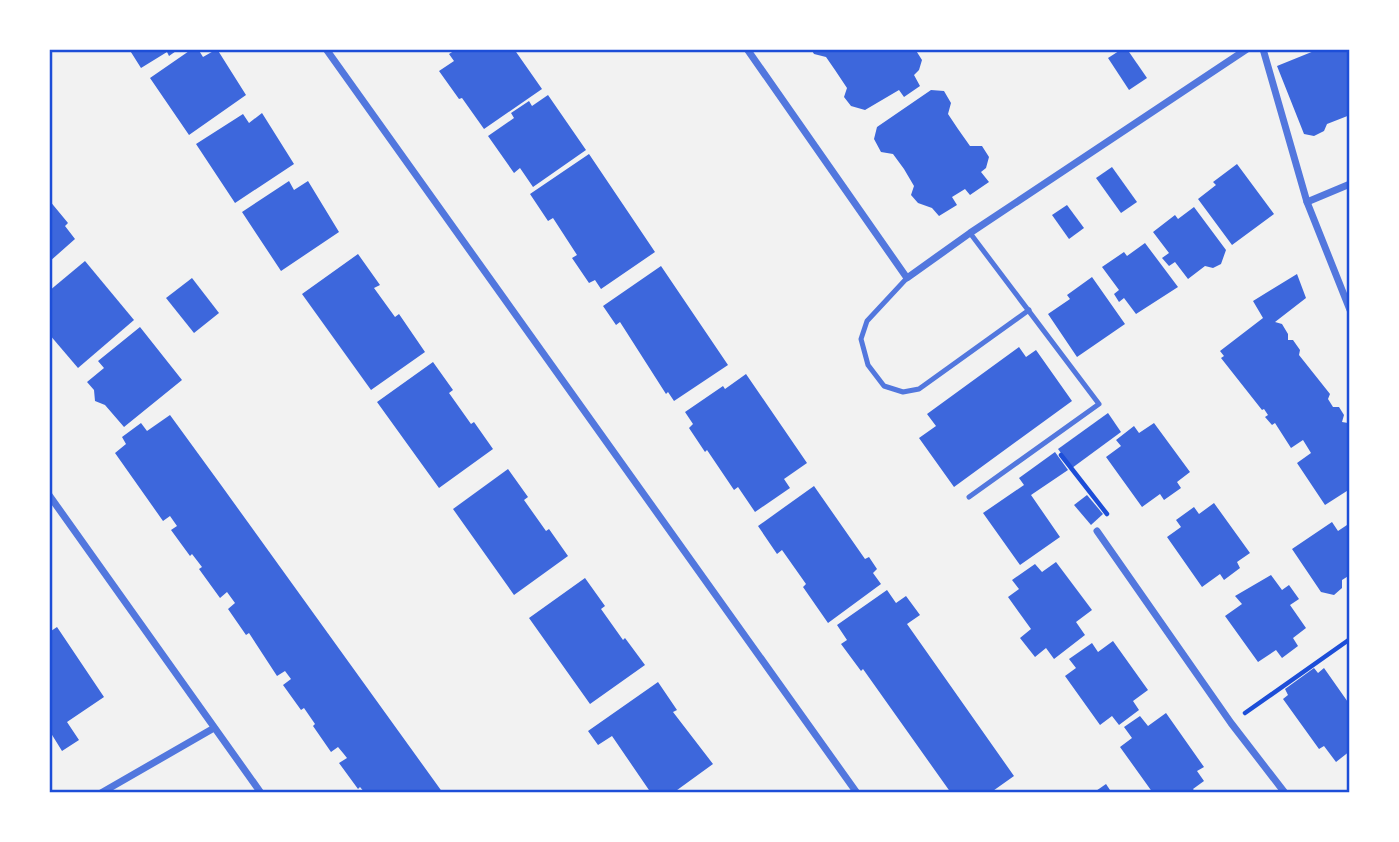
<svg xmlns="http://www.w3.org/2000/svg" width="1399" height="842" font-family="Lora,serif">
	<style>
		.building { fill: #3d67dc }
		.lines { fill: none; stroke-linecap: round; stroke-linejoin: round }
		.path { stroke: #1d4ed8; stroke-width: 4.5 }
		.service { stroke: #5277de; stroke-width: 5 }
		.minor { stroke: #5277de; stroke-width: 7 }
		.neatline { fill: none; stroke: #1d4ed8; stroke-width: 2.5 }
	</style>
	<rect width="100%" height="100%" fill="#f2f2f2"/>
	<g class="building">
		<polygon points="129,49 179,49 169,56 167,52 141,68"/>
		<polygon points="192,49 198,49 203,57 217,49 246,95 189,135 150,78"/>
		<polygon points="457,49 514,49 542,89 484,129 462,98 459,99 439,71 454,61 449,54"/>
		<polygon points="811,49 915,49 922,60 919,70 914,75 920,86 904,97 899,90 865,110 851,106 844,97 847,88 835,70 826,57 814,54"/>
		<polygon points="1122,49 1127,49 1147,78 1129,90 1108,58"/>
		<polygon points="1319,49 1350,49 1350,115 1327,124 1324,131 1314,136 1304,134 1277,66"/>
		<polygon points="931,90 944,91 951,103 948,114 958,129 970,146 982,146 989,157 986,168 981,172 989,182 970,195 965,189 952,197 957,205 939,216 932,208 918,203 911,195 914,186 904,169 893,154 881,152 874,139 877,127"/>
		<polygon points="548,95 586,150 533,187 520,168 514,173 488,136 514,118 511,113 529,101 532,106"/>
		<polygon points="262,113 294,164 235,203 196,144 243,114 249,123"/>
		<polygon points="589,154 655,252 601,289 595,280 589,283 572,258 577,255 553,218 548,221 530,194"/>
		<polygon points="1237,164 1274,214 1232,245 1198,199 1216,185 1213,182"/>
		<polygon points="1112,167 1137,202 1121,213 1096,178"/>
		<polygon points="289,181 294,190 308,181 339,232 281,271 242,212"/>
		<polygon points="49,200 68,223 65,226 75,239 49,262"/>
		<polygon points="1067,205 1084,228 1069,239 1052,215"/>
		<polygon points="1194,207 1226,250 1221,264 1213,268 1205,266 1188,279 1175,262 1169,266 1162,258 1169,253 1153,232 1175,215 1178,219"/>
		<polygon points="1145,243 1178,287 1136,314 1124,298 1119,302 1114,294 1119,290 1102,267 1124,252 1127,256"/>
		<polygon points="358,254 380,285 374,288 395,317 399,314 425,352 371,390 302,294"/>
		<polygon points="85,261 134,320 78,368 49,334 49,291"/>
		<polygon points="661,266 728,365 674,401 668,392 666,394 620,322 616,325 603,306"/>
		<polygon points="1297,274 1306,298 1275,322 1282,324 1288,334 1288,340 1293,340 1300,350 1299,355 1330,394 1328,399 1333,407 1339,407 1344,415 1342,422 1348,423 1350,427 1350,489 1325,505 1297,463 1311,453 1303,440 1291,448 1275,423 1272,425 1265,417 1268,415 1264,409 1262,410 1221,358 1224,356 1220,351 1263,318 1253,301"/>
		<polygon points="1092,277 1125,324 1077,357 1048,314 1070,299 1067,295"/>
		<polygon points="192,278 219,313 194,333 166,298"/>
		<polygon points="140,327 182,380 124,427 105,405 95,401 94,390 87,382 104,368 98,361"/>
		<polygon points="1019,347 1026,357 1036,350 1072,401 954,487 919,438 936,426 927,414"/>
		<polygon points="433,362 453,390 449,393 471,424 474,422 493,449 439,488 377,402"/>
		<polygon points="746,374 807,463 784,479 790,488 755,512 738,487 734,490 707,450 705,452 689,428 693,424 685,412 723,386 725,389"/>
		<polygon points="1108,413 1121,432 1072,468 1058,449"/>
		<polygon points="170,415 221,485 443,793 365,793 360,787 358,789 339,763 347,758 343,753 338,747 331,752 313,726 315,724 304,708 301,710 283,685 291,679 285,671 277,676 249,633 246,635 228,609 235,603 227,592 220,598 199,569 202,567 192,554 190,556 171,530 177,526 170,516 163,521 115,453 126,444 122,437 141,423 147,431"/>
		<polygon points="1154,423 1190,472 1177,482 1181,488 1164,500 1160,494 1142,507 1106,457 1121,446 1116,440 1134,426 1139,433"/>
		<polygon points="1055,452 1068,470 1031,495 1060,537 1020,565 983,513 1024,485 1019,478"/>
		<polygon points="508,469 528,497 524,500 546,531 549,529 568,556 514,595 453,509"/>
		<polygon points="814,486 865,559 869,557 877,569 873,573 881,584 828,623 803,587 806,584 782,550 777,554 758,526"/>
		<polygon points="1087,495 1103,514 1091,525 1074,505"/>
		<polygon points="1214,503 1250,553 1237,562 1240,568 1224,580 1220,574 1202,587 1167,537 1181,527 1176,520 1194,507 1199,514"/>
		<polygon points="1332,522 1338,531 1350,523 1350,575 1342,580 1342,588 1334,595 1321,592 1292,549"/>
		<polygon points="1056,562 1092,610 1076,622 1085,635 1054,659 1046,648 1035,657 1020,638 1031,629 1008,597 1019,589 1012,580 1035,564 1042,572"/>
		<polygon points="1271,575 1282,590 1289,585 1299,599 1290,605 1306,628 1293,638 1298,646 1282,658 1276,650 1258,662 1225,616 1242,604 1235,596"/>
		<polygon points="585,578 605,606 601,609 623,640 625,638 645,665 590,704 529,618"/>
		<polygon points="887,590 896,603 906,596 920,615 907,624 1014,776 990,793 951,793 863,669 861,671 841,644 847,640 837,625"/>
		<polygon points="57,627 104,697 67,722 79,740 62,751 49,730 49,628 51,631"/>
		<polygon points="1113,641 1148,690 1133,701 1139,710 1119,725 1112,716 1100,725 1065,676 1076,668 1069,659 1092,643 1098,652"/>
		<polygon points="1314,668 1318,673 1324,668 1350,705 1350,751 1336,762 1324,746 1319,749 1283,699 1288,695 1285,689"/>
		<polygon points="658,682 677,710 673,712 713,764 673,793 651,793 612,736 598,745 588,731"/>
		<polygon points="1166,713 1204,767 1197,771 1204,781 1193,789 1196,793 1153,793 1120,747 1132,738 1124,727 1140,716 1148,726"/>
		<polygon points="1106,784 1112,793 1093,793"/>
	</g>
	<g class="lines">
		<g class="path">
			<polyline points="1061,455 1107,514"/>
			<polyline points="1245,713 1350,639"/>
		</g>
		<g class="service">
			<polyline points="907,278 867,321 861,339 868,365 884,386 903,392 919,389 1029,310"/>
			<polyline points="969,497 1099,404 970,233"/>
		</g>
		<g class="minor">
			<polyline points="326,49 857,793"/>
			<polyline points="747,49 907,278 970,233 1247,49"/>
			<polyline points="1263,49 1307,202 1350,310"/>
			<polyline points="1307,202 1350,184"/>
			<polyline points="49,495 261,793"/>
			<polyline points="1097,531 1231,723 1285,793"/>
			<polyline points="101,793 214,728"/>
		</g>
	</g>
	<rect width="1399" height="842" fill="none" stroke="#ffffff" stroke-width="102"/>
	<rect x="51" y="51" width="1297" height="740" class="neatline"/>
</svg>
